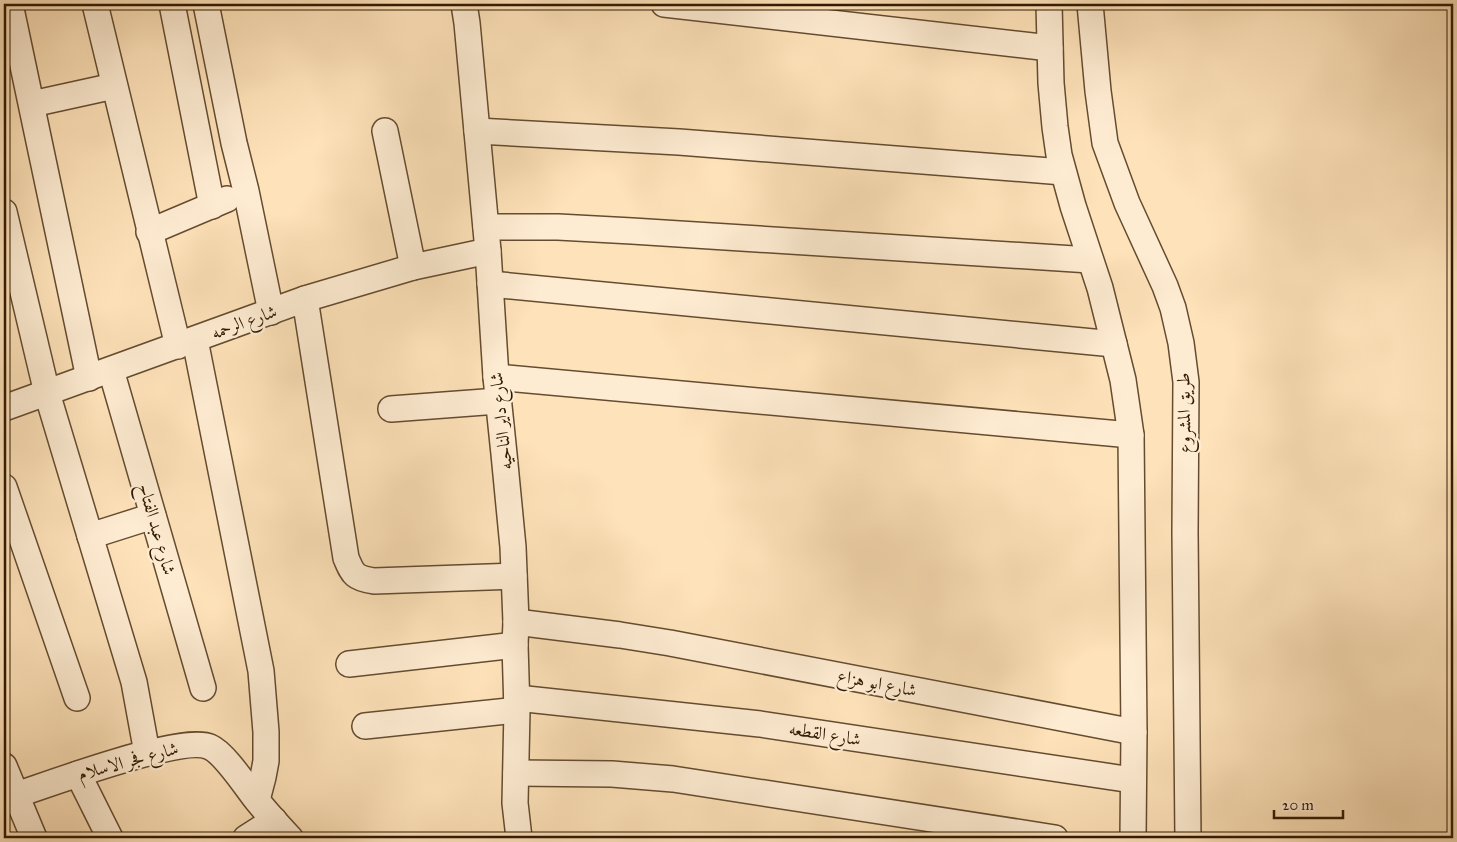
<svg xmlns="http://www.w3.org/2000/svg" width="1457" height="842" font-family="'IM FELL Great Primer',Amiri,serif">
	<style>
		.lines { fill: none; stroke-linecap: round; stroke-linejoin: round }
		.minor-casing { stroke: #644c30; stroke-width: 28 }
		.minor { stroke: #feecd2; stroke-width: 25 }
		.labels { text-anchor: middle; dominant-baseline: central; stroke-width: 4.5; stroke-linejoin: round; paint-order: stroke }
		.street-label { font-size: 18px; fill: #311a02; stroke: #feecd2 }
	</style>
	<rect width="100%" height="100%" fill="#fee2b9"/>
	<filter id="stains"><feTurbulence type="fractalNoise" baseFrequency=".004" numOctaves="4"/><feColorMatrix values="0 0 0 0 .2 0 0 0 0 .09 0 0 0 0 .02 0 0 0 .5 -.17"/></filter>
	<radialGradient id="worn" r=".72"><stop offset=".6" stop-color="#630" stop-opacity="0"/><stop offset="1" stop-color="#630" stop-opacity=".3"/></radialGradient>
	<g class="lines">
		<g class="minor-casing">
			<g id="minor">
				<polyline points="10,4 89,378"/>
				<polyline points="95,4 178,346"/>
				<polyline points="172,4 212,206"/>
				<polyline points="206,4 234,143 246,191 271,312"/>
				<polyline points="464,4 467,23 488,251 496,377 504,454 513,547 516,622 515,645 517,710 515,803 519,838"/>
				<polyline points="664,4 1050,48"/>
				<polyline points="1049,4 1051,83 1055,127 1059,155 1073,206 1100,288 1123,380 1131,435 1134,732 1133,838"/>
				<polyline points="1090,4 1098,91 1105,143 1127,203 1165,286 1173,308 1181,343 1186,382 1185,532 1188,838"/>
				<polyline points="32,104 114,86"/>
				<polyline points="385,131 413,267"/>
				<polyline points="477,131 679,142 1063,172"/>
				<polyline points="4,212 47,393 134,682 147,753"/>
				<polyline points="486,227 558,227 632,231 1090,260"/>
				<polyline points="149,232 227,199"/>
				<polyline points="490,284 1114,344"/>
				<path d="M305,299L346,558C353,575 355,578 374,581L514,576"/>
				<polyline points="195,340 261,671 266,732 266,761 263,777 257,800"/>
				<polyline points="111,370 203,688"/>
				<polyline points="496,377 1131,435"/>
				<polyline points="4,408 305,299 413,267 488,251"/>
				<polyline points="391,409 498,401"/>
				<polyline points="4,487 77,698"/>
				<polyline points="90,536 153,516"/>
				<polyline points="516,622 620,635 670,643 1134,732"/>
				<polyline points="349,664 515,645"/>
				<polyline points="517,698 760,724 1132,780"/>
				<polyline points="365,726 517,710"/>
				<polyline points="4,766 34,838"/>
				<polyline points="516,773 612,774 673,779 1055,838"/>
				<polyline points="78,774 110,838"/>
				<path d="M16,795C50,784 183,734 210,747C224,753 245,785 255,798C266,812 278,825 290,838"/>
				<polyline points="246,838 274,820"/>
			</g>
		</g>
		<use href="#minor" class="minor"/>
	</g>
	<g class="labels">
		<g class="street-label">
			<text transform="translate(244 322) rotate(-20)">شارع الرحمه</text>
			<text transform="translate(1184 413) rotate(-91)">طريق المشروع</text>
			<text transform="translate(501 421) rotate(-96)">شارع داير الناحيه</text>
			<text transform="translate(157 529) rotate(74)">شارع عبد الفتاح</text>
			<text transform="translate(877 683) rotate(11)">شارع ابو هزاع</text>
			<text transform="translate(825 734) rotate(9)">شارع القطعه</text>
			<text transform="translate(128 761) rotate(-15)">شارع فجر الاسلام</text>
		</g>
	</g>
	<rect width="1457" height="842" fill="none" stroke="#fee2b9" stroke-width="20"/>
	<rect x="5" y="5" width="1447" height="832" fill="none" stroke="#311a02" stroke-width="2.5"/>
	<rect x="10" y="10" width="1437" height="822" fill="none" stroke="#311a02"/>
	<path d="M1274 810v8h69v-8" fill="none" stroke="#311a02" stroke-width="2.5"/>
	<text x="1282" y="810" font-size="15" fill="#311a02" stroke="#feecd2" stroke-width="4" paint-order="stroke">20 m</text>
	<rect width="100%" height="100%" filter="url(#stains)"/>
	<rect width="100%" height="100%" fill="url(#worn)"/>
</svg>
